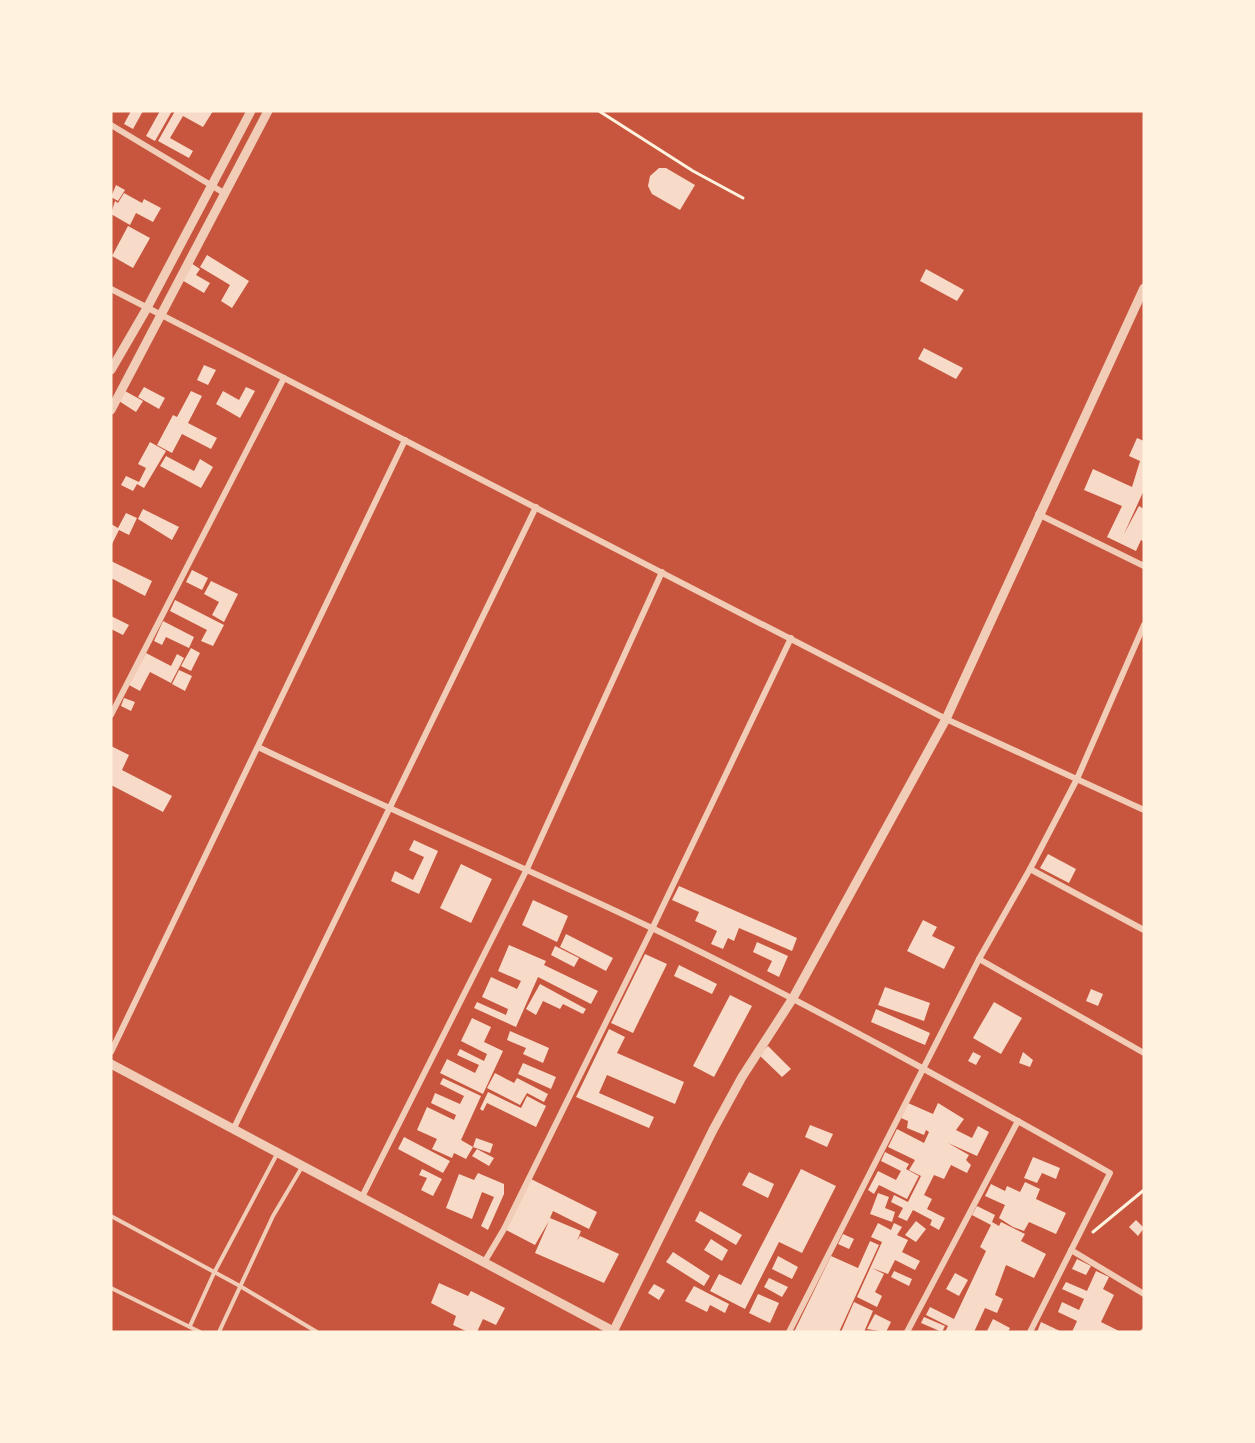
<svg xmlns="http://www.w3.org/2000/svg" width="1255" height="1443" font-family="'Source Serif 4',serif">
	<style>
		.building { fill: #f7dbc8 }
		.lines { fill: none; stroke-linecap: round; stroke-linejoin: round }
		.path { stroke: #fff3e0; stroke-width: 3 }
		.service { stroke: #f1ccb7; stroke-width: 4 }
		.minor { stroke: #f1ccb7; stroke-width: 6 }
		.tertiary { stroke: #f1ccb7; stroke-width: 9 }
	</style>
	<rect width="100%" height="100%" fill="#c8553d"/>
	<g class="building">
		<polygon points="131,111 143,111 133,129 124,124"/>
		<polygon points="160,111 172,111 155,141 146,136"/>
		<polygon points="175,111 213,111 203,127 183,116 170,138 193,151 189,158 158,141"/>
		<polygon points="659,168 666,168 695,185 680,210 652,194 648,186 650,176"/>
		<polygon points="116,185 125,190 118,201 111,197"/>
		<polygon points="124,193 142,203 144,199 161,208 153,222 136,213 130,225 111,214 115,201 118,203"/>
		<polygon points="128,226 150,238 133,268 112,256"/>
		<polygon points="207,255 249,281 232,308 221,301 230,285 200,267"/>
		<polygon points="191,263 200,269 196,275 210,283 204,293 180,279"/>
		<polygon points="926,269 964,290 957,301 920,281"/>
		<polygon points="924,348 963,368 956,379 918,359"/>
		<polygon points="204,365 216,370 208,385 197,380"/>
		<polygon points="144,387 165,398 159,409 138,397"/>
		<polygon points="246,387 255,391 240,418 216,404 223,391 239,400"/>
		<polygon points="125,391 143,401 136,412 119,401"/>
		<polygon points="191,391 202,396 188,423 217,438 211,449 182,434 172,453 157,445 173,415 177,417"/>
		<polygon points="1137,438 1144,441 1144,490 1124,534 1139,506 1144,509 1144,542 1141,540 1136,551 1107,537 1122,506 1084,490 1093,469 1132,487 1140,461 1129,456"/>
		<polygon points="150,442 166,451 144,488 137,484 133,491 121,485 126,476 139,482 146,468 138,464"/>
		<polygon points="166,456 194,471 200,459 213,467 201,488 160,466"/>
		<polygon points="143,509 179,527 172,540 138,519"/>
		<polygon points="126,513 137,518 129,535 119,530 111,546 111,524 118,528"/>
		<polygon points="111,561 152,581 145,596 111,578"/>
		<polygon points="192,570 208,578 202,590 186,582"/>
		<polygon points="211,581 238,594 224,622 212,615 219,602 204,594"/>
		<polygon points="175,600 224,625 213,646 201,641 207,630 170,611"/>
		<polygon points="111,616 129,625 123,635 111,629"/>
		<polygon points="163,621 194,637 189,648 166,637 162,645 154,641"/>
		<polygon points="191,648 200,653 191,671 181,666"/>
		<polygon points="146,653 171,666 177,654 184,658 171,683 150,672 140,691 129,685"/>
		<polygon points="179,670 192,676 185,691 172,684"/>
		<polygon points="124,698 135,702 131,711 121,706"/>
		<polygon points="111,746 129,755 122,770 172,796 163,812 111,785"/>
		<polygon points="414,840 438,851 419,894 391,881 395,871 413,880 424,857 409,850"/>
		<polygon points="1048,854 1076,869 1069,883 1040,868"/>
		<polygon points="461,864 492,879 471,923 440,908"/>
		<polygon points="679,886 797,938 792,951 739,928 734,941 728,938 723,949 711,944 717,931 695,921 699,912 672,900"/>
		<polygon points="533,900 568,916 557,942 522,925"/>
		<polygon points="923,920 937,927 932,936 955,947 944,969 907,951"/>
		<polygon points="566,934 613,958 606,971 560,947"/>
		<polygon points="757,942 788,956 779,977 767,971 772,961 753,952"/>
		<polygon points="509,945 546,961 544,965 598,991 591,1004 538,977 516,1027 474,1008 477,1002 506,1015 508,1009 482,997 491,977 517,989 521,981 498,971"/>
		<polygon points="555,946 579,958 574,967 551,955"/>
		<polygon points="645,954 667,964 633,1033 611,1023"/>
		<polygon points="679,965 717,984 712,994 674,976"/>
		<polygon points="540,984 586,1009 583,1014 563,1004 560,1009 543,1001 536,1015 526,1009"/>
		<polygon points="885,987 930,1003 924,1021 878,1005"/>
		<polygon points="1091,989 1103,994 1098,1006 1086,1001"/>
		<polygon points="730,995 752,1006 714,1077 693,1066"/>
		<polygon points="994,1002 1022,1018 1001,1054 973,1038"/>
		<polygon points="876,1009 930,1033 925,1045 871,1022"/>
		<polygon points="472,1018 491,1027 484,1042 503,1051 483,1094 440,1073 447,1059 475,1073 479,1065 457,1055 460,1049 484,1061 487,1054 461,1041"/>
		<polygon points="609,1029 625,1037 617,1053 684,1082 675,1104 607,1075 599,1093 654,1117 649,1128 576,1097"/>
		<polygon points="510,1031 549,1048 543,1063 523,1054 526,1048 507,1040"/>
		<polygon points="768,1046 791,1069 782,1077 759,1055"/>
		<polygon points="973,1052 981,1056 976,1065 968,1061"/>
		<polygon points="1023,1052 1033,1060 1030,1067 1019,1063"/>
		<polygon points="523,1063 556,1077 551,1089 518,1074"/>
		<polygon points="495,1073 514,1083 517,1078 548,1094 544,1102 527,1093 520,1105 487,1088"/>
		<polygon points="443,1078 481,1096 461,1140 473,1147 476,1138 493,1144 490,1153 473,1147 466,1159 454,1153 452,1158 432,1149 437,1139 417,1130 427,1107 454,1120 456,1115 431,1103 435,1093 460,1104 464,1096 440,1084"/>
		<polygon points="488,1092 521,1108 527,1096 546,1106 536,1127 487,1103 483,1111 480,1109"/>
		<polygon points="908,1103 933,1114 938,1103 964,1119 956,1130 972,1138 978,1126 989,1132 977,1156 948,1143 969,1155 966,1160 971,1165 967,1173 951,1165 944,1179 934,1175 924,1195 932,1199 927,1209 945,1218 939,1230 930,1225 932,1220 913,1210 907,1221 898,1217 903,1208 891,1202 894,1195 908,1202 921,1176 909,1170 915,1160 888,1147 897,1129 924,1143 929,1132 926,1130 924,1135 907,1128 908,1121 901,1118"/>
		<polygon points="810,1125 833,1134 827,1147 805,1137"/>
		<polygon points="404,1137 450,1161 443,1173 398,1149"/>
		<polygon points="477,1149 494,1158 489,1166 472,1156"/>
		<polygon points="885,1152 909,1164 906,1169 919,1176 907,1199 879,1185 874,1194 868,1190 878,1171 896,1180 901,1171 881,1161"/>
		<polygon points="1033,1157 1060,1168 1056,1179 1042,1173 1037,1183 1024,1178"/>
		<polygon points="422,1169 442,1179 433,1196 421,1190 427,1178 419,1175"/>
		<polygon points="801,1169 836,1186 802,1253 779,1242 745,1309 710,1291 719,1274 741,1285"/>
		<polygon points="749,1172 774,1184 768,1198 742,1185"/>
		<polygon points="478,1173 504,1184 504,1194 488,1230 481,1226 494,1197 482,1192 472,1219 446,1208 459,1174 474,1180"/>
		<polygon points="529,1178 597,1212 589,1229 553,1211 550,1218 581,1231 577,1241 580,1236 619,1254 604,1283 535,1253 549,1221 535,1245 504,1229"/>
		<polygon points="1025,1182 1040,1189 1036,1199 1066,1213 1056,1234 1029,1222 1024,1231 1013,1227 999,1218 1005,1205 985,1196 991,1184 1005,1191 1007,1186 1020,1192"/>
		<polygon points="878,1193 889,1197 885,1208 895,1212 892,1222 870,1214"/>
		<polygon points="977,1206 995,1215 992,1222 999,1226 1001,1222 1025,1234 1021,1241 1046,1254 1034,1278 1006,1265 995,1295 1003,1299 997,1313 985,1308 974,1332 945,1332 948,1326 926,1315 930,1307 954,1319 986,1251 980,1247 991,1225 972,1215"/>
		<polygon points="700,1211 742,1235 736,1245 695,1221"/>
		<polygon points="1136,1220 1144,1228 1138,1236 1129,1227"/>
		<polygon points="916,1221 926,1229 916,1242 905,1235"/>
		<polygon points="878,1223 891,1230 894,1223 902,1227 897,1235 908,1240 902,1252 920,1261 915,1270 895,1260 888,1274 872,1268 884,1274 875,1292 882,1296 877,1307 857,1297 882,1242 871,1237"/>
		<polygon points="843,1234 854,1239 849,1249 838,1244"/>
		<polygon points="711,1239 728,1250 722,1261 704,1250"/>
		<polygon points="870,1241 879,1245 839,1332 794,1332 831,1256 858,1268"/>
		<polygon points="673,1252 710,1276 704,1286 666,1262"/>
		<polygon points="778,1256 798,1267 792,1279 772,1269"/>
		<polygon points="1077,1259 1091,1266 1086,1275 1072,1269"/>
		<polygon points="894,1271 912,1279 909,1286 891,1277"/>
		<polygon points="1096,1271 1109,1277 1103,1289 1114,1295 1101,1322 1121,1332 1072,1332 1077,1321 1058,1312 1062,1302 1079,1310 1084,1299 1062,1289 1066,1282 1087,1291"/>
		<polygon points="955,1273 968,1280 959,1296 946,1289"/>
		<polygon points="769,1278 788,1287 782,1297 764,1287"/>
		<polygon points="439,1283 468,1296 471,1291 505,1308 496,1325 483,1319 477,1332 468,1332 453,1325 456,1316 431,1303"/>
		<polygon points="654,1284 665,1290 659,1300 648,1293"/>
		<polygon points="694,1286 729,1304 725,1313 710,1305 707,1312 685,1301"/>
		<polygon points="758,1294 779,1303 770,1323 749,1313"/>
		<polygon points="854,1302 873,1311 864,1332 841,1332"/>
		<polygon points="875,1314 891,1322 886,1332 867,1329"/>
		<polygon points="924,1317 945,1326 942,1332 921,1323"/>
		<polygon points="993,1319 1010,1328 1008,1332 987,1331"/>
		<polygon points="1041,1322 1062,1332 1037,1332"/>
	</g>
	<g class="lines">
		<g class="path">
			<polyline points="599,111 693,171 743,198"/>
			<polyline points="1093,1232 1144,1190"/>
		</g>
		<g class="service">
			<polyline points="111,1216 240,1286 317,1332"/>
			<polyline points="111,1288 200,1332"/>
			<polyline points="190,1326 214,1273 277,1154"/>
			<polyline points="219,1332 273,1216 302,1167"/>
		</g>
		<g class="minor">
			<polyline points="111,125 224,193"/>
			<polyline points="111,289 946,719 1144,810"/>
			<polyline points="1038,514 1144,566"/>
			<polyline points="1144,625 1077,779 1030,869 1144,930"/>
			<polyline points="111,715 284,378"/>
			<path d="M258,747C389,810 523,866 654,929C809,1004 960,1088 1110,1173L1030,1332"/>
			<polyline points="979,959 1144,1053"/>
			<polyline points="111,1052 405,440"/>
			<polyline points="233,1130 536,507"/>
			<polyline points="362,1197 526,871 662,572"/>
			<polyline points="1071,1250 1144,1294"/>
			<polyline points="485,1261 504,1229 652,929 791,638"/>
			<polyline points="789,1332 979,959 1030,869"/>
			<polyline points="907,1332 1018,1121"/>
			<polyline points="1143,1332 1144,1331"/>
		</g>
		<g class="tertiary">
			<polyline points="111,370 147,308 251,111"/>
			<polyline points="111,410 268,111"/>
			<polyline points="111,1064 615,1332"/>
			<polyline points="613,1332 713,1130 742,1077 793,998 946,719 1144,288"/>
		</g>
	</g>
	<rect width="1255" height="1443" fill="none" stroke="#fff3e0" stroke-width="225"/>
</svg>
